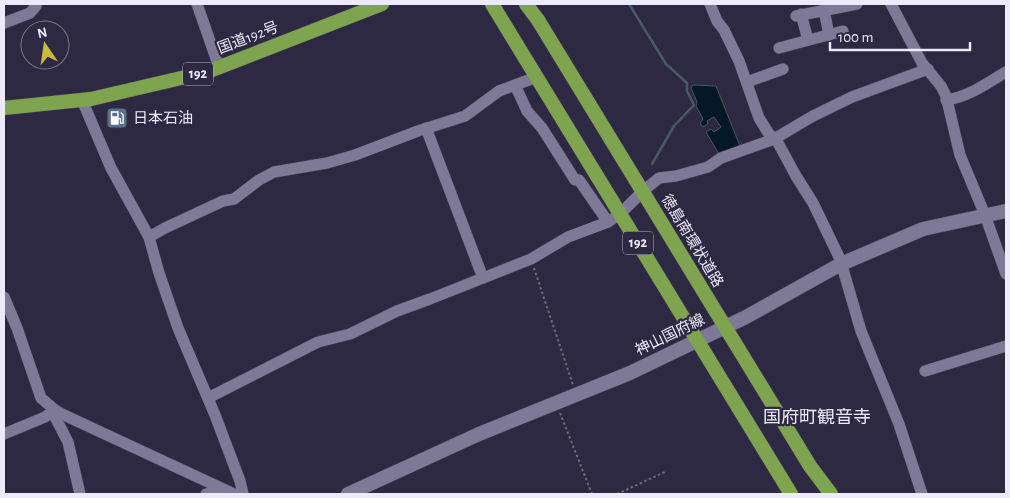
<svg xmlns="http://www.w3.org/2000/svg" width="1010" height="498" font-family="'Alegreya Sans','Noto Sans JP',sans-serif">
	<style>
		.water { fill: #051826; stroke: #4b5766 }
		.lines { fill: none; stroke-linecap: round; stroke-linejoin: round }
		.stream { stroke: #4b5766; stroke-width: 2.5 }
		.minor-casing { stroke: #4a455b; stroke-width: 12 }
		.secondary-casing { stroke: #4a455b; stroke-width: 15 }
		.trunk-casing { stroke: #4a455b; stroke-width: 15 }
		.path { stroke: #6d697f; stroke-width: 2; stroke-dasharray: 2.5 2.5; stroke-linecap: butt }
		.minor { stroke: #7e7997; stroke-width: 11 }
		.secondary { stroke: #7e7997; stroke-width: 14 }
		.trunk { stroke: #7ea450; stroke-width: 14 }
		.labels { text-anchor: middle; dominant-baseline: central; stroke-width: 4.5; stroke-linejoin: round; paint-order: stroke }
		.shield { fill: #2e2942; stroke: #b4b1c4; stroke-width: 1 }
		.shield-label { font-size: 14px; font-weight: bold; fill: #edebfb }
		.street-label { font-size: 15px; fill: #edebfb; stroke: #2e2942 }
		.poi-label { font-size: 15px; fill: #edebfb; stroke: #2e2942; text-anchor: start }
		.quarter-label { font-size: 18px; fill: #edebfb; stroke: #2e2942 }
	</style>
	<rect width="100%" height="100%" fill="#2e2942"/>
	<polygon class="water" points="693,85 716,86 740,146 720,156 706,132 711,129 714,132 721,127 714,117 707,121 708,124 703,127 700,123 703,119 696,106 697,102 691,88"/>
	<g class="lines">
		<polyline class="stream" points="629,4 666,64 687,83 687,91 694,105 674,126 652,164"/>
		<g class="minor-casing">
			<g id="minor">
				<polyline points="197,4 219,67"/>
				<polyline points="710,4 717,21 724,30 739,61 759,118 769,134 777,141 796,176 813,203 840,259 861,331 899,424 922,494"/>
				<polyline points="891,4 922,63 941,86 946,96 960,155 985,215 1006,274"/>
				<polyline points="824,10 829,35"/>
				<polyline points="801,14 808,40"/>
				<polyline points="796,16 857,4"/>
				<polyline points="4,23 30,13 36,6 35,4"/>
				<polyline points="779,48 843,31"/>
				<polyline points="747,82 783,69"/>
				<polyline points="515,85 527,111 542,128 575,180 579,180 608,222"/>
				<polyline points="82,100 111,168 149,237 159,273 178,328 215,415 240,481 243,494"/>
				<path d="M946,100C969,97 987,83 1006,72"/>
				<polyline points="426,128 483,278"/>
				<polyline points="149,237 165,228 223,201 234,199 259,180 274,172 327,163 355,155 418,131 465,116 499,91 537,77"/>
				<polyline points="4,297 17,328 41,398 55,410 64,415 234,494"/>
				<polyline points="925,371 1006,346"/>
				<polyline points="208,398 318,342 350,334 397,311 430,299 531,259 568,237 608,222 620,214 643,191 659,178 676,176 708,167 721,158 774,139 813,116 852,97 928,69"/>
				<polyline points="55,410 55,417 68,442 80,494"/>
				<polyline points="4,434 45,417 55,410"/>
				<polyline points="206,494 213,493 217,486"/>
			</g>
		</g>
		<g class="secondary-casing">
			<polyline id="secondary" points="348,494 479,434 630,373 746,317 841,264 923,229 1006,211"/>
		</g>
		<g class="trunk-casing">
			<g id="trunk">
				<polyline points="492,4 791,494"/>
				<polyline points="526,4 538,20 810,466 831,494"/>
				<polyline points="4,108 91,99 207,72 382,4"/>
			</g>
		</g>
		<g class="path">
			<polyline points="534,268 573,385"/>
			<polyline points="560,413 592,494"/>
			<polyline points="617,494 667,471"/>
		</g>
		<use href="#minor" class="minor"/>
		<use href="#secondary" class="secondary"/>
		<use href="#trunk" class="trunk"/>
	</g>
	<defs>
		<g id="fuel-square" transform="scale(1.125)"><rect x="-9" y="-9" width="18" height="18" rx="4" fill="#5c6f8a" stroke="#2e2942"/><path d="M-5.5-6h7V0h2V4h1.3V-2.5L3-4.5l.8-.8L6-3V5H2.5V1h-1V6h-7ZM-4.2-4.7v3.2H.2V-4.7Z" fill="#fff"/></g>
	</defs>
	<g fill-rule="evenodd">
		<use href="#fuel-square" x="117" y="118"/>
	</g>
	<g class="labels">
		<g class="shield">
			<rect x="183" y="62.5" width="30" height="23" rx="4"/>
			<rect x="623" y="231.5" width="30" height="23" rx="4"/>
		</g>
		<g class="shield-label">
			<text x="198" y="74">192</text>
			<text x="638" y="243">192</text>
		</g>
		<g class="street-label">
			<text transform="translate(248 38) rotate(-21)">国道192号</text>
			<text transform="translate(692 241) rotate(59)">徳島南環状道路</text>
			<text transform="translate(670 335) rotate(-26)">神山国府線</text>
		</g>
		<g class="poi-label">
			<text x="133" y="118">日本石油</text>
		</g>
		<g class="quarter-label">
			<text x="817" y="418">国府町観音寺</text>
		</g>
	</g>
	<rect width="1010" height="498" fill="none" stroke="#edebfb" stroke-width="10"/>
	<g transform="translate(45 45) rotate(347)"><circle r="24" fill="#2e2942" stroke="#7a778c"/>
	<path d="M0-4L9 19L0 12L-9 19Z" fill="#c9ba3a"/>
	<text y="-8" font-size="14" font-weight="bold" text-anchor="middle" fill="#edebfb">N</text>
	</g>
	<path d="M830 42v8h140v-8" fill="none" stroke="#edebfb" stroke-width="2.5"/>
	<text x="838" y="42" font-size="15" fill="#edebfb" stroke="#2e2942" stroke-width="4" paint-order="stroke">100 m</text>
</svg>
